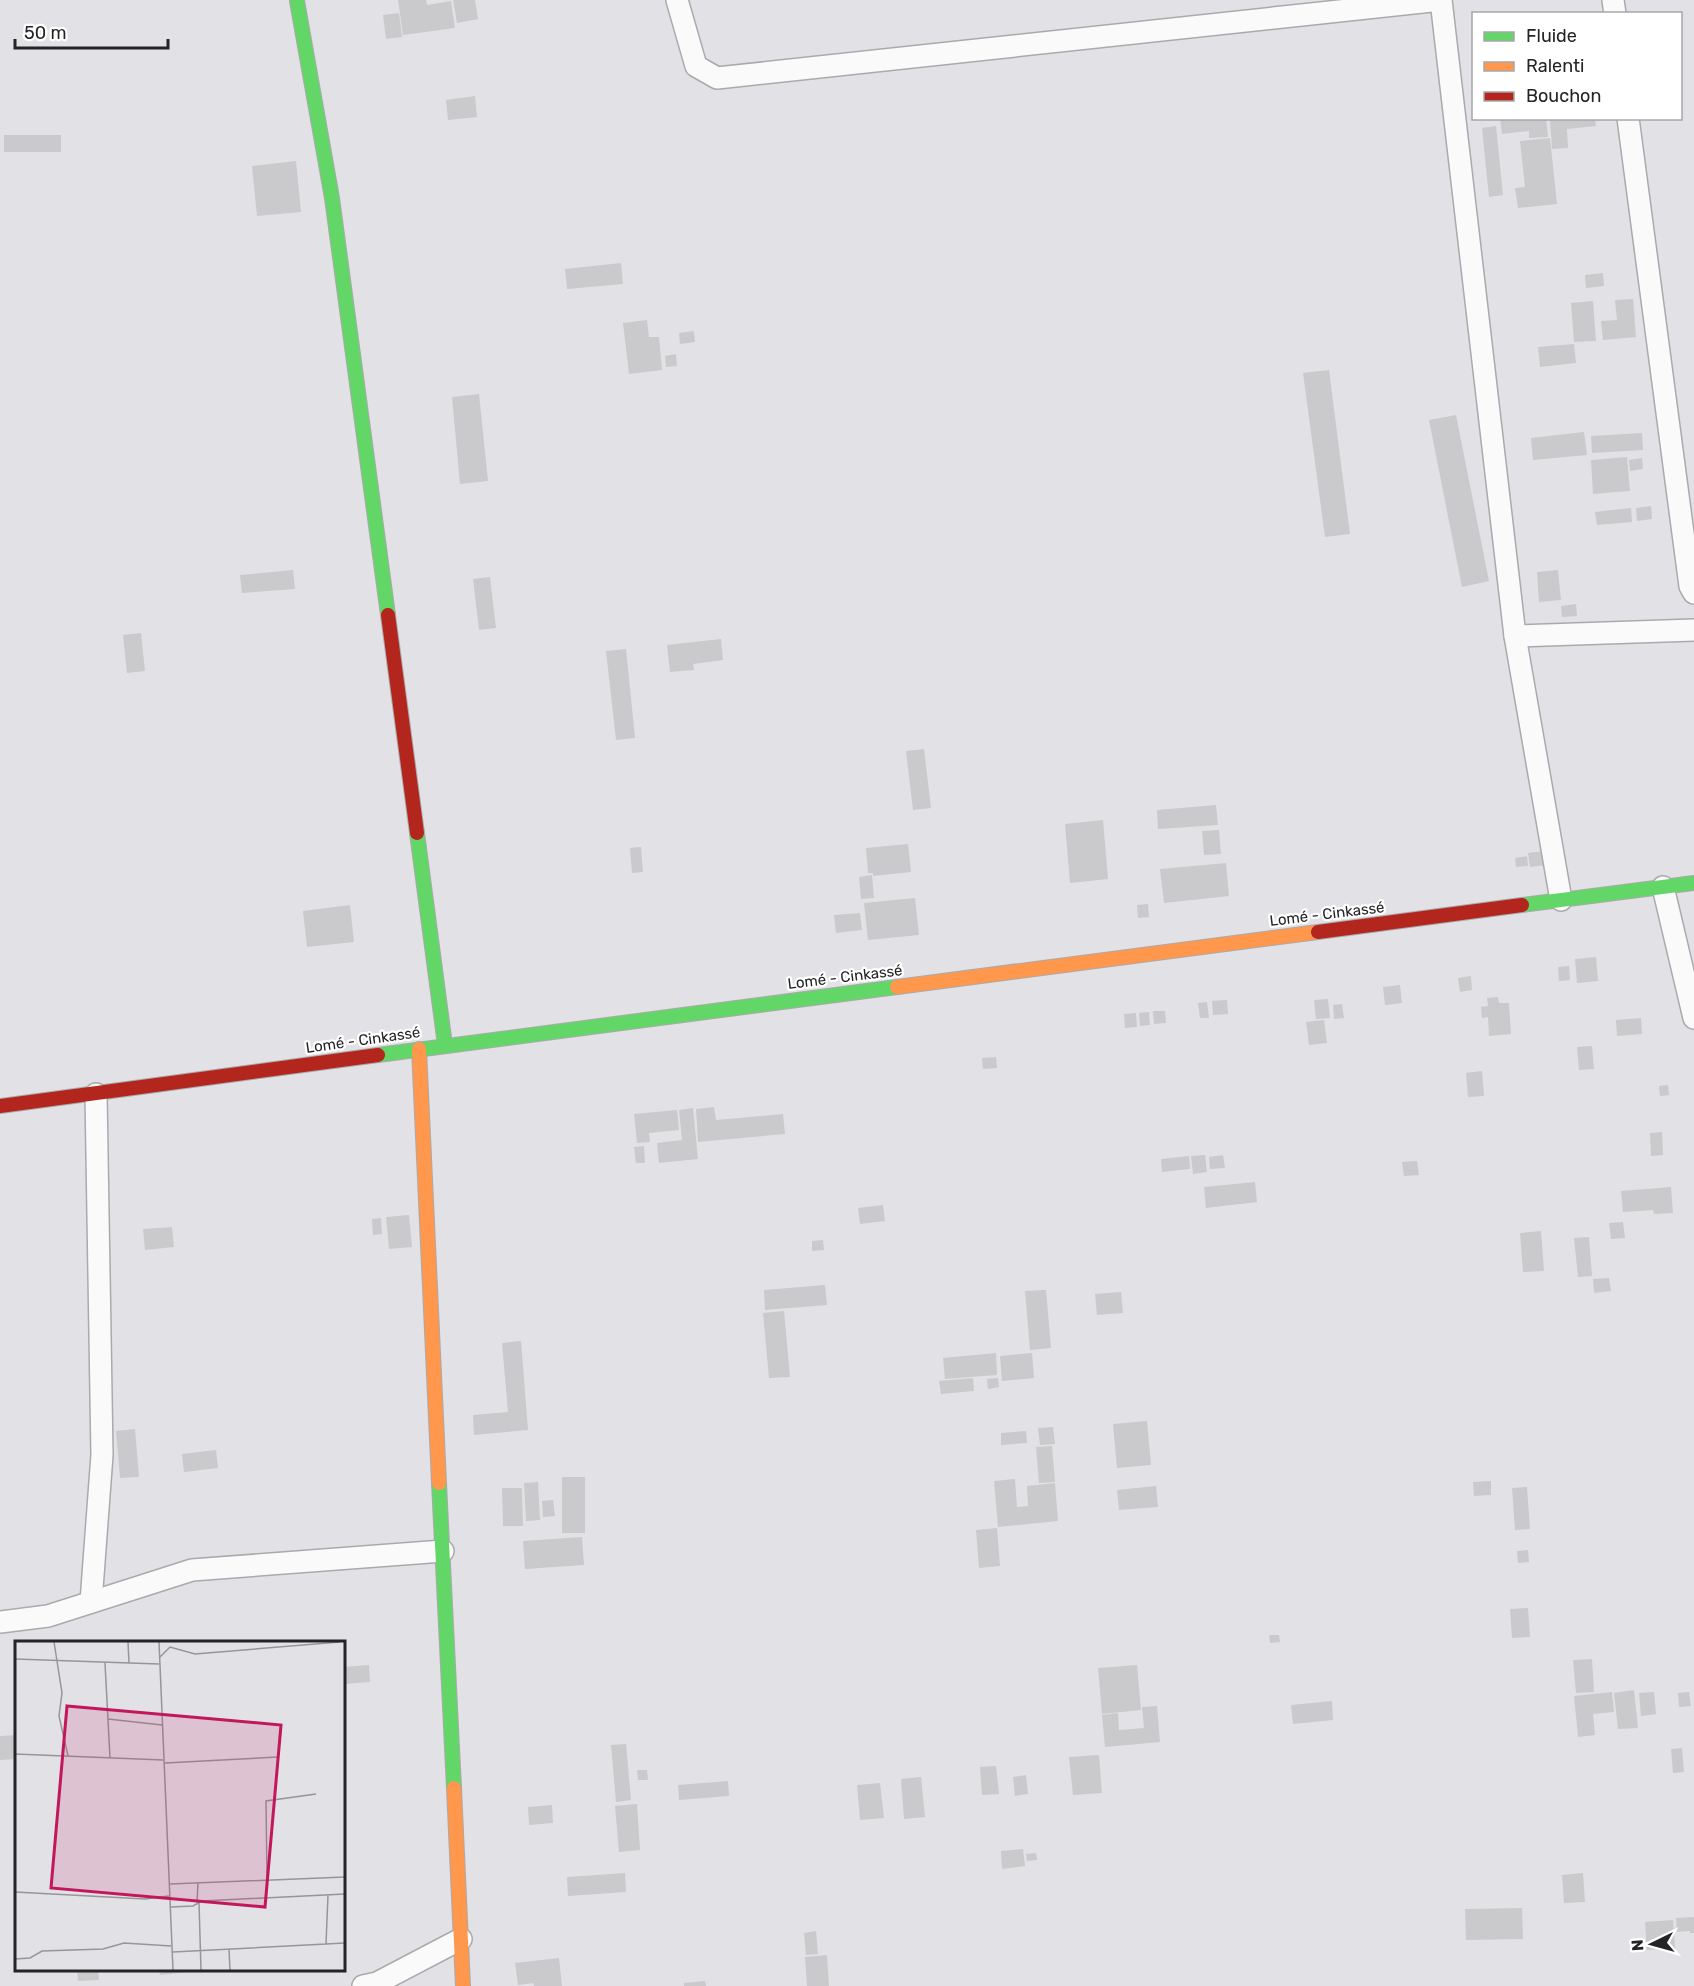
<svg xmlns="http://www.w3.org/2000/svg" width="1694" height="1986" font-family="Rubik,sans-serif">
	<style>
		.building { fill: #cacacc }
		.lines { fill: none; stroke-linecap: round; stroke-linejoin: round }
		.street-casing { stroke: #aaaaac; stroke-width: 24 }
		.fast-casing { stroke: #aaaaac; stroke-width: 16 }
		.slow-casing { stroke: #aaaaac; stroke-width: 16 }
		.jam-casing { stroke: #aaaaac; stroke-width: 16 }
		.street { stroke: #fbfafb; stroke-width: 21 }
		.fast { stroke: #63d668; stroke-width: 14 }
		.slow { stroke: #ff974d; stroke-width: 14 }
		.jam { stroke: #b3261e; stroke-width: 14 }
		.labels { text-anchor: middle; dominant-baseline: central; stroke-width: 4.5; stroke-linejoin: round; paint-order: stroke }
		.street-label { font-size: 15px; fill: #242325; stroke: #fff }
		.inset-road { fill: none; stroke: #969598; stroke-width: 1.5 }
		.view { fill: #c2185b; fill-opacity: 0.15; stroke: #c2185b; stroke-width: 3 }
		.inset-edge { fill: none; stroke: #242325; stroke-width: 3 }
	</style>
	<rect width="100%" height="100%" fill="#e2e1e5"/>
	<g class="building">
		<polygon points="398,0 426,0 427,5 451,1 455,28 403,35"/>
		<polygon points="453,0 475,0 478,19 457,23"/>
		<polygon points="399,13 402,37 386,39 383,15"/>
		<polygon points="475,96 477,117 448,120 446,100"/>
		<polygon points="1500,118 1546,118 1548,137 1529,138 1529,131 1502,134"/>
		<polygon points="1550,118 1595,118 1596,126 1567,129 1568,148 1552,149"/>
		<polygon points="1496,126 1503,195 1489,197 1482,128"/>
		<rect x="4" y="135" width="57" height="17"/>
		<polygon points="1550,138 1557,204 1518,208 1515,188 1525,187 1520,141"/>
		<polygon points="296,161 301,212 257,216 252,166"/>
		<polygon points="621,263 623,284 567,289 565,269"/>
		<polygon points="1603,273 1604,286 1586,288 1585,275"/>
		<polygon points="1633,299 1636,337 1603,340 1601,321 1617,320 1615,300"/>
		<polygon points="1593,301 1596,341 1574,342 1571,303"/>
		<polygon points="647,320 649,337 659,337 662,370 629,374 623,323"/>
		<polygon points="694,331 695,342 680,344 679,333"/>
		<polygon points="1574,344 1576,363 1540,367 1538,347"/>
		<polygon points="676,354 677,366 666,367 665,356"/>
		<polygon points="1329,370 1350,534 1325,537 1303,373"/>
		<polygon points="479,394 488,481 460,484 452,397"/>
		<polygon points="1456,415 1489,581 1462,587 1429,420"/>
		<polygon points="1584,432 1587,455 1533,460 1531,438"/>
		<polygon points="1642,433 1643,450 1592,453 1591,436"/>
		<polygon points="1627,457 1630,491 1593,494 1591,460"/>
		<polygon points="1642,458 1643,469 1630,471 1629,460"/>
		<polygon points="1651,506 1652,519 1637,521 1636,508"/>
		<polygon points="1631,508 1632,522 1597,525 1595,512"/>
		<polygon points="293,570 295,589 242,593 240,575"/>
		<polygon points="1558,570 1561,600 1539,602 1537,572"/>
		<polygon points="490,577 496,628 479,630 473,579"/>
		<polygon points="1576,604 1577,616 1562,617 1561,606"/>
		<polygon points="141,633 145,671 127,673 123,635"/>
		<polygon points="721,639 723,660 693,664 694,670 670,672 667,645"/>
		<polygon points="626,649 635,738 616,740 606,651"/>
		<polygon points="924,749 931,808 913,810 906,751"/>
		<polygon points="1216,805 1218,825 1158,829 1157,810"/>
		<polygon points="1103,820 1108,879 1070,883 1065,824"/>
		<polygon points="1219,830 1221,854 1204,855 1202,831"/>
		<polygon points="908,844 911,872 873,876 873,873 868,873 866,848"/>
		<polygon points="641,847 643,872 632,873 630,848"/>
		<polygon points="1545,851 1546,865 1530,867 1528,853"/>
		<polygon points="1527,856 1528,866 1516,867 1515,858"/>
		<polygon points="1226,863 1229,896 1164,903 1160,869"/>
		<polygon points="872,875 874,898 861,899 859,877"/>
		<polygon points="915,898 919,935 868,940 864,903"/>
		<polygon points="1148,904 1149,917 1138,918 1137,905"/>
		<polygon points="350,905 354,942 307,947 303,911"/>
		<polygon points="860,913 862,930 836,933 834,915"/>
		<polygon points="1596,957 1598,981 1577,983 1575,959"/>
		<polygon points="1569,966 1570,980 1559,981 1558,967"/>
		<polygon points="1471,976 1472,990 1460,992 1458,978"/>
		<polygon points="1400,985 1402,1003 1385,1005 1383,987"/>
		<polygon points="1498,997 1499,1003 1509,1003 1511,1034 1489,1036 1488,1017 1482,1018 1481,1007 1488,1006 1487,998"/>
		<polygon points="1328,999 1330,1018 1316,1019 1314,1000"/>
		<polygon points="1227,1000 1228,1014 1213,1015 1212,1001"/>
		<polygon points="1207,1002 1209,1018 1200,1018 1198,1003"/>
		<polygon points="1342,1004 1344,1018 1334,1019 1333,1005"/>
		<polygon points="1153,1011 1165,1011 1166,1023 1154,1024"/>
		<polygon points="1149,1012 1150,1025 1140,1026 1139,1013"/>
		<polygon points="1136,1013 1137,1027 1125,1028 1124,1014"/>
		<polygon points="1641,1018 1642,1034 1617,1036 1616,1020"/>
		<polygon points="1324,1020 1327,1043 1309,1045 1306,1022"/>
		<polygon points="1592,1046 1594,1069 1579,1070 1577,1047"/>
		<polygon points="996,1057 997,1068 983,1069 982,1058"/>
		<polygon points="1482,1071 1484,1096 1468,1097 1466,1073"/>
		<polygon points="1668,1085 1669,1095 1660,1096 1659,1086"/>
		<polygon points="714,1107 716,1120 783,1114 785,1134 698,1142 696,1109"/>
		<polygon points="693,1108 698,1159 659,1163 657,1143 682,1140 679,1110"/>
		<polygon points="677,1110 679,1130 649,1133 650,1142 637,1143 634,1114"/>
		<polygon points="1662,1132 1663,1155 1651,1156 1650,1133"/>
		<polygon points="644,1146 645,1163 636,1163 634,1147"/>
		<polygon points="1205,1155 1207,1172 1193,1174 1191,1156"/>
		<polygon points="1223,1155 1225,1168 1210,1169 1209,1157"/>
		<polygon points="1189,1156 1190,1169 1162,1172 1161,1159"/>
		<polygon points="1417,1161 1419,1175 1404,1176 1402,1162"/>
		<polygon points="1255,1182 1257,1202 1206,1208 1204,1187"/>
		<polygon points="1671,1187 1673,1213 1654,1214 1653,1210 1623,1212 1621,1191"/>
		<polygon points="883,1205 885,1221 860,1224 858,1208"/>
		<polygon points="409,1215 412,1247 389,1249 386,1217"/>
		<polygon points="381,1218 382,1234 373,1235 372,1219"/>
		<polygon points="1623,1222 1625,1238 1611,1239 1609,1223"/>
		<polygon points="172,1227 174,1247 145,1250 143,1229"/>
		<polygon points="1541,1231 1544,1271 1523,1272 1520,1233"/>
		<polygon points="1589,1237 1592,1276 1578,1277 1574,1238"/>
		<polygon points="823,1240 824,1250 812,1251 812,1241"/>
		<polygon points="1609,1278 1611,1291 1594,1293 1593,1279"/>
		<polygon points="825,1285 827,1305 765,1310 764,1290"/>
		<polygon points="1046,1290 1051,1348 1030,1350 1025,1291"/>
		<polygon points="1121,1292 1123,1313 1097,1315 1095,1294"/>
		<polygon points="784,1311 790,1377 769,1378 763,1313"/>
		<polygon points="521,1341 528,1430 474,1435 473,1415 508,1412 502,1343"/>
		<polygon points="996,1353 997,1375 945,1379 943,1358"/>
		<polygon points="1032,1353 1034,1378 1002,1381 1000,1356"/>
		<polygon points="973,1378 974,1391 941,1394 939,1381"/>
		<polygon points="998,1378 999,1387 988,1389 987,1379"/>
		<polygon points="1147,1421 1151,1465 1117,1468 1113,1424"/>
		<polygon points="1053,1427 1055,1444 1040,1445 1038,1428"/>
		<polygon points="135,1429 139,1477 120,1478 116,1431"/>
		<polygon points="1026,1431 1027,1443 1001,1445 1001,1433"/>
		<polygon points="1052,1446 1055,1482 1039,1483 1036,1447"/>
		<polygon points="216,1450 218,1468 184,1472 182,1454"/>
		<rect x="562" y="1477" width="23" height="56"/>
		<polygon points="1015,1479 1017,1507 1028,1506 1027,1486 1055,1483 1058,1521 998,1527 994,1481"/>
		<polygon points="1491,1481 1491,1495 1474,1496 1473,1482"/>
		<polygon points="538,1482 540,1520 526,1521 524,1483"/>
		<polygon points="1156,1486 1158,1507 1119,1510 1117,1490"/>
		<polygon points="1527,1487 1530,1529 1515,1530 1512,1488"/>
		<polygon points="502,1488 522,1488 523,1526 503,1526"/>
		<polygon points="553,1500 555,1516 543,1517 542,1501"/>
		<polygon points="997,1528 1000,1566 979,1568 976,1530"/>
		<polygon points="582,1537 584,1565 525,1569 523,1541"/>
		<polygon points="1528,1550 1529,1562 1518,1563 1517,1551"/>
		<polygon points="1528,1608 1530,1637 1512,1638 1510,1609"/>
		<polygon points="1269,1635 1279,1635 1280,1642 1270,1643"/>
		<polygon points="1592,1659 1594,1692 1576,1693 1573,1660"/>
		<polygon points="369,1665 370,1682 344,1684 344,1667"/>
		<polygon points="1137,1665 1141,1710 1102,1714 1098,1668"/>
		<polygon points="1634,1690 1638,1728 1618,1729 1614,1693"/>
		<polygon points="1612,1692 1614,1712 1593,1714 1595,1735 1578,1737 1574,1696"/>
		<polygon points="1654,1692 1656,1714 1641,1716 1639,1693"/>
		<polygon points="1689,1692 1691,1706 1679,1707 1678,1693"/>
		<polygon points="1332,1701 1333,1720 1293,1724 1291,1705"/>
		<polygon points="1157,1706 1160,1742 1105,1747 1102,1715 1118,1713 1119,1730 1144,1728 1142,1707"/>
		<polygon points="16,1735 16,1759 0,1760 0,1736"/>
		<polygon points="626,1744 631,1800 616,1802 611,1745"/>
		<polygon points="1682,1748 1684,1772 1673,1773 1671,1749"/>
		<polygon points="1099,1755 1102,1793 1073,1795 1069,1757"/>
		<polygon points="996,1766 999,1794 982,1795 980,1767"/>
		<polygon points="637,1770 647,1770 648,1780 638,1780"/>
		<polygon points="1026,1775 1028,1794 1015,1796 1013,1777"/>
		<polygon points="921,1777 925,1817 904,1819 901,1779"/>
		<polygon points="728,1781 729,1796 679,1800 678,1785"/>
		<polygon points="880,1783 884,1818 860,1820 857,1785"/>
		<polygon points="637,1804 640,1850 619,1852 615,1806"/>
		<polygon points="552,1805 553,1823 529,1825 528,1807"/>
		<polygon points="1023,1849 1025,1866 1002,1869 1001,1851"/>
		<polygon points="1036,1853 1037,1860 1027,1861 1026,1854"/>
		<polygon points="625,1873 626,1892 568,1896 567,1877"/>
		<polygon points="1583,1873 1585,1902 1564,1903 1562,1875"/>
		<polygon points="1522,1908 1523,1939 1466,1940 1465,1909"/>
		<polygon points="1694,1917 1694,1933 1690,1933 1690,1931 1677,1932 1676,1918"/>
		<polygon points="1673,1920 1675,1948 1647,1950 1645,1922"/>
		<polygon points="816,1931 818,1954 806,1955 804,1933"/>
		<polygon points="827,1955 829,1986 807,1986 805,1957"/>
		<polygon points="559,1958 562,1986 534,1986 533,1983 518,1985 515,1963"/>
		<polygon points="77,1970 98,1970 99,1980 78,1981"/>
		<polygon points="159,1970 196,1970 197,1971 160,1975"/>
		<polygon points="234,1970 261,1970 261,1971 234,1972"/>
		<polygon points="705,1981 706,1986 684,1986 684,1983"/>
	</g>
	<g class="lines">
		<g class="street-casing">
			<g id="street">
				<polyline points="677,0 696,66 717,78 1441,0"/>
				<polyline points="1441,0 1515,636 1561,900"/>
				<polyline points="1613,0 1615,14"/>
				<polyline points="1628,118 1690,586 1694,593"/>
				<polyline points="1515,636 1694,630"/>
				<polyline points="1663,887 1694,1018"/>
				<polyline points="91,1602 102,1455 96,1094"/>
				<polyline points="0,1622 48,1616 192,1570 443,1551"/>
				<polyline points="363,1986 377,1983 461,1939"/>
			</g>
		</g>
		<g class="fast-casing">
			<g id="fast">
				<polyline points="297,1 332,198 388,615"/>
				<polyline points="417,833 445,1045"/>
				<polyline points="1522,905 1694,883"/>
				<polyline points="378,1055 897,987"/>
				<polyline points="439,1483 454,1788"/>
			</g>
		</g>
		<g class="slow-casing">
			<g id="slow">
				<polyline points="897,987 1318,932"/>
				<polyline points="419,1049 439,1483"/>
				<polyline points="454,1788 463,1986"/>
			</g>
		</g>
		<g class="jam-casing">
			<g id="jam">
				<polyline points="388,615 417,833"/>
				<polyline points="1318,932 1522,905"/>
				<polyline points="0,1106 378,1055"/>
			</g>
		</g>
		<use href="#street" class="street"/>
		<use href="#fast" class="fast"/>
		<use href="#slow" class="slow"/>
		<use href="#jam" class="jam"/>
	</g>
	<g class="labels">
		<g class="street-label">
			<text transform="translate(1327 914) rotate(-7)">Lomé - Cinkassé</text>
			<text transform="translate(845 977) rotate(-7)">Lomé - Cinkassé</text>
			<text transform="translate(363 1040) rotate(-8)">Lomé - Cinkassé</text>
		</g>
	</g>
	<g transform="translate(15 1641)">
		<rect width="330" height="330" fill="#e2e1e5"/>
		<path class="inset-road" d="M39,1L47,52L44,75L53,115M113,1L114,22M144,1L158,329M145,16L155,6L180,13L325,1M0,18L144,23M90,22L95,117M93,78L147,84M0,113L148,119M150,122L263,116M252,239L251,160L301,153M155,243L330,236M0,251L130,258L154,255M182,262L183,241M184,262L186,329M156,266L178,265L187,260L330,253M311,303L313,254M214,308L215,329M158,311L330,302M0,318L15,317L27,310L88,308L109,302L156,305"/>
		<path class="view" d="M52,65L266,84L250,266L36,247Z"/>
		<rect width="330" height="330" class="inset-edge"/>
	</g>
	<rect x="1472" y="12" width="210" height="108" fill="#ffffff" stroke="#a7a7a8" stroke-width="1.5"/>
	<rect x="1484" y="32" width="30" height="9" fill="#63d668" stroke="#a7a7a8" stroke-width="1.5"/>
	<text x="1526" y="42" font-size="18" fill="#242325">Fluide</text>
	<rect x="1484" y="62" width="30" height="9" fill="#ff974d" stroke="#a7a7a8" stroke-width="1.5"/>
	<text x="1526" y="72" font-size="18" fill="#242325">Ralenti</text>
	<rect x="1484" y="92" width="30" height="9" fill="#b3261e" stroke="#a7a7a8" stroke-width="1.5"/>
	<text x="1526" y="102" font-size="18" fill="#242325">Bouchon</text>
	<g transform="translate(1652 1944) rotate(265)" stroke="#ffffff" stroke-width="4.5" paint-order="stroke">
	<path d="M0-4.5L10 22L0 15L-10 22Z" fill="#242325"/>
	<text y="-9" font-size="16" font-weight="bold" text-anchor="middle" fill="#242325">N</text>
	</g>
	<path d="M15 39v9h153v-9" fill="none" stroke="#242325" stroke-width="3"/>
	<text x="24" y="39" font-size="18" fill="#242325" stroke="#ffffff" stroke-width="4.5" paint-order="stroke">50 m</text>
</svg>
